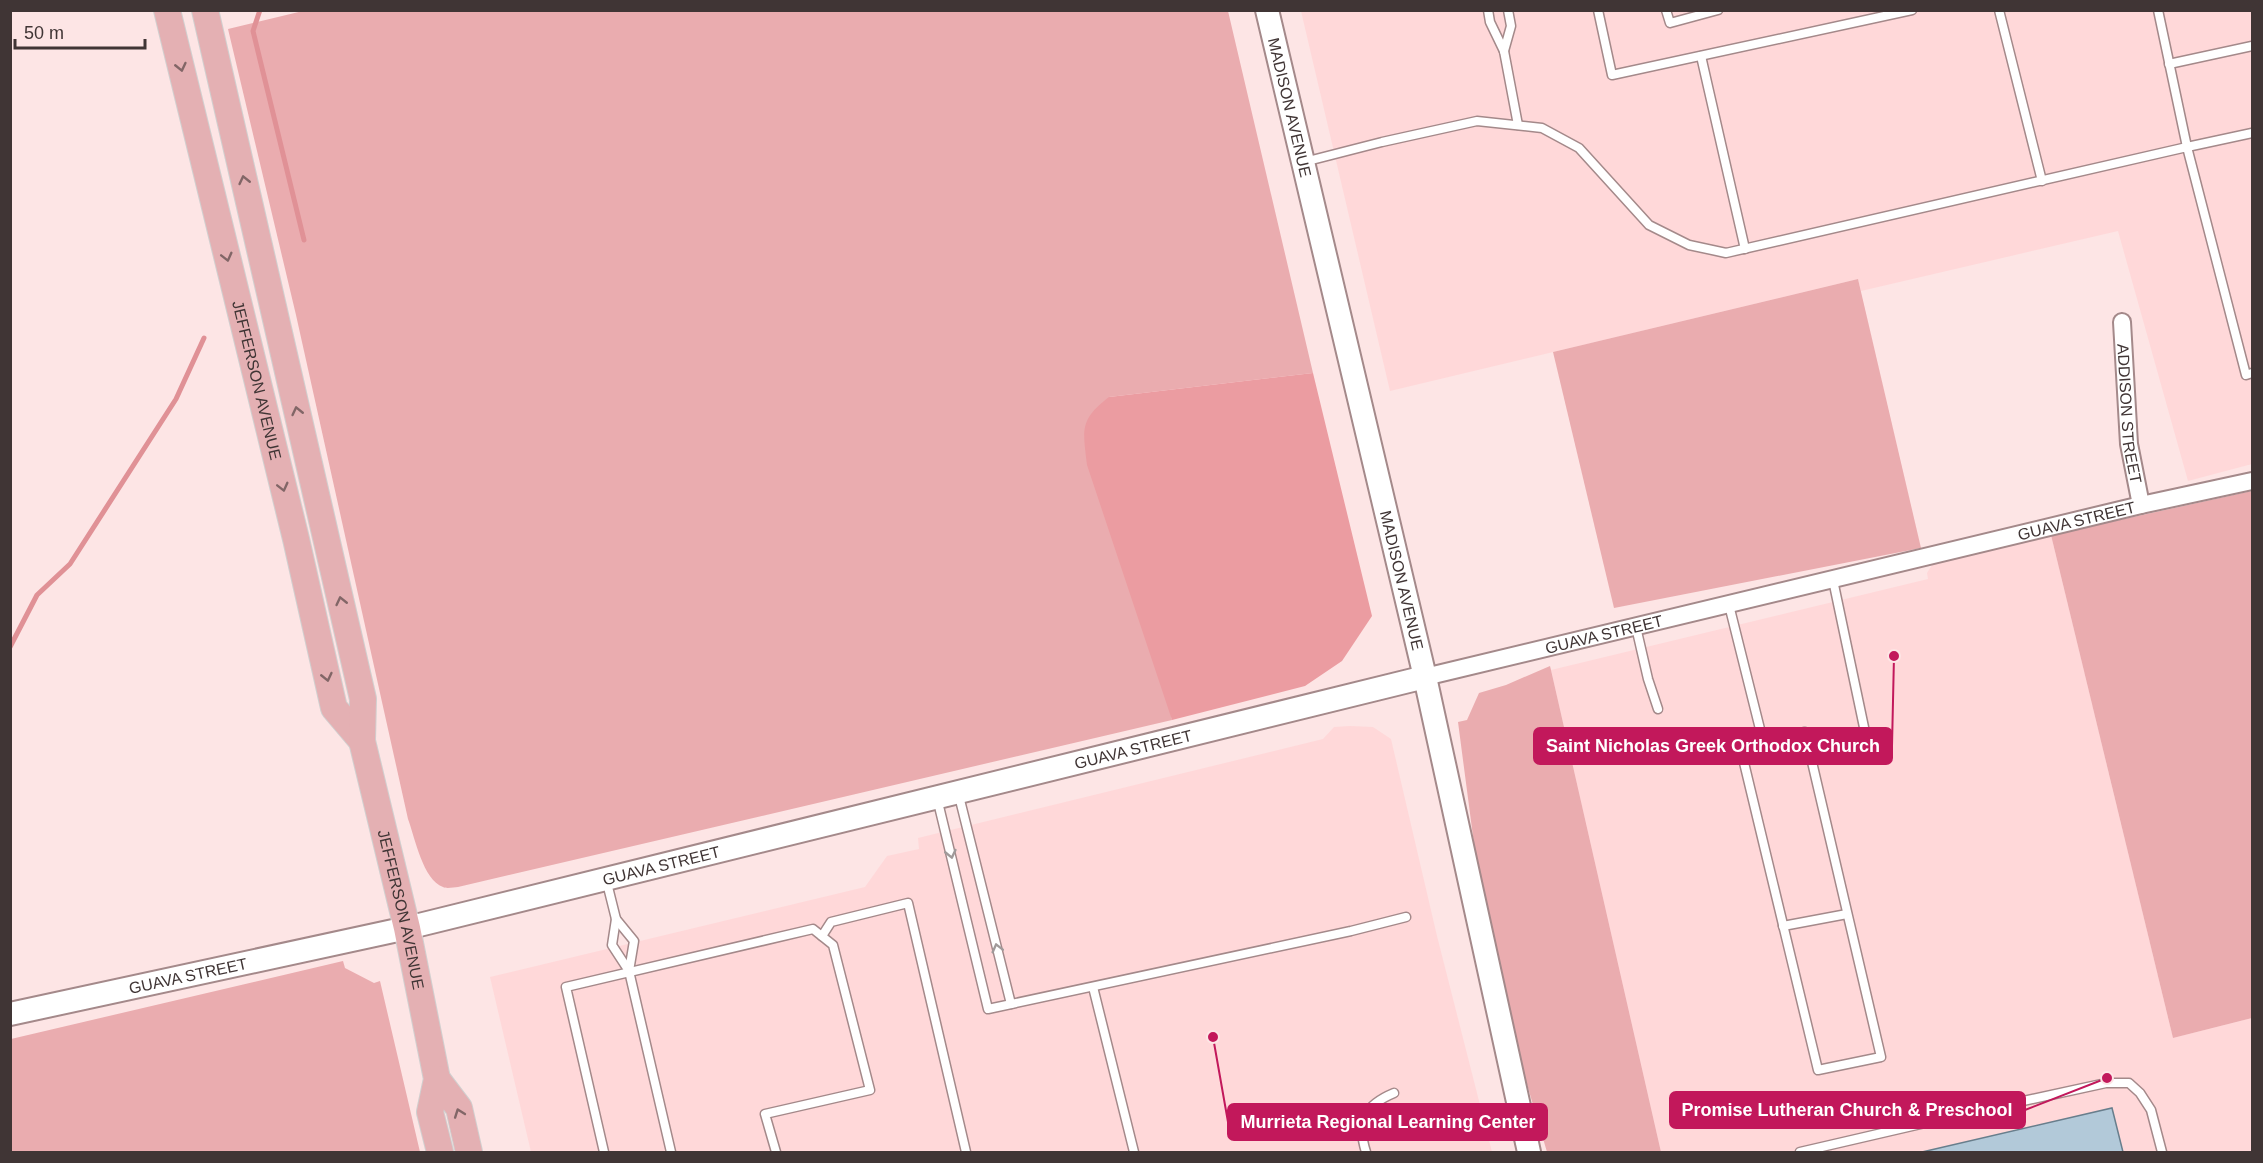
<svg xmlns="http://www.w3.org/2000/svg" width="2263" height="1163" font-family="Arial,sans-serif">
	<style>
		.built { fill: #ffd8d9 }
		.green { fill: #eaacaf }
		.forest { fill: #eb9ca1 }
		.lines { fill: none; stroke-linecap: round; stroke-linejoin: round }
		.stream { stroke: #e09196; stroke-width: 5 }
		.building { fill: #b2c9d9; stroke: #687e8c; stroke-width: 1.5 }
		.lane-casing { stroke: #a4898a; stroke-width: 11 }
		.street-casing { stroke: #a4898a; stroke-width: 20 }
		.secondary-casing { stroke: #a4898a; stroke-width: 26 }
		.primary-casing { stroke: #d1cfcf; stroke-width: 28 }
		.lane { stroke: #fff; stroke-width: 8 }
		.street { stroke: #fff; stroke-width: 16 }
		.secondary { stroke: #fff; stroke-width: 22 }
		.primary { stroke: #e4b0b3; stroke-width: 26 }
		.oneway { stroke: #826667 }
		.oneway2 { stroke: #a09a9a }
		.labels { text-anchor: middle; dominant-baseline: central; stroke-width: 5; stroke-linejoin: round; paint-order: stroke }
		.street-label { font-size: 16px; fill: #403535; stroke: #fde5e5 }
		.leader { fill: none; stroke: #c2185b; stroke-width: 2 }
		.callout-dot { fill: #c2185b; stroke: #fde5e5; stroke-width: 2 }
		.callout { fill: #c2185b; stroke: #c2185b; stroke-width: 2 }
		.callout-label { font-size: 18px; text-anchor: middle; font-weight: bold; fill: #fff }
	</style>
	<rect width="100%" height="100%" fill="#fde5e5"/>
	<g class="built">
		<polygon points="1301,11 2252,11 2252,464 2188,481 2118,231 1861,291 1858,279 1390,391"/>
		<polygon points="2051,535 2173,1038 2252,1018 2252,1152 2123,1152 2112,1108 1922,1152 1661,1152 1551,670 1928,579 1927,573 1932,565 1942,560"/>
		<polygon points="1350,726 1373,727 1391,739 1437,936 1492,1152 531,1152 490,977 865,887 887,856 919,849 918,838 1323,739 1334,727"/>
	</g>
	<g class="green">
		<path d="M307,10L1228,11L1313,373L1109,397L1172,720L458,887C454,887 447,889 443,887C423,880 415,838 408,819L296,315L228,29Z"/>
		<polygon points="1858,279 1921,548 1614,608 1553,352"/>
		<polygon points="2252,491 2252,1018 2173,1038 2051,535"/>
		<polygon points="1550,666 1551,670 1661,1152 1547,1152 1521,1064 1479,882 1458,722 1467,720 1479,693 1506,685"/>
		<polygon points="343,961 345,968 374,983 380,981 420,1152 11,1152 11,1039"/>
	</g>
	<path class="forest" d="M1313,373L1372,616L1342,661L1305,686L1172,720L1087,465C1083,430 1079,420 1109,397Z"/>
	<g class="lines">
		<g class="stream">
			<polyline points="260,10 253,31 304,240"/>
			<polyline points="10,647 37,595 70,564 176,399 204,338"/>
		</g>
	</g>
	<polygon class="building" points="2112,1108 2123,1152 1922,1152"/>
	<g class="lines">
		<g class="lane-casing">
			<g id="lane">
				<polyline points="1488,10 1490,22 1504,51 1518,125"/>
				<polyline points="1598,10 1612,75 1912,10"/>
				<polyline points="1666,10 1670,23 1718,10"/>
				<polyline points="1999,10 2042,181"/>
				<polyline points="2158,10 2187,147 2252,133"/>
				<polyline points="1504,51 1511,26 1508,10"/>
				<polyline points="1701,56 1745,249"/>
				<polyline points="2169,64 2252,46"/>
				<polyline points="1304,162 1382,142 1477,121 1542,128 1579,148 1649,225 1689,245 1726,253 2187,147 2246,375 2252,373"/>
				<polyline points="1833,580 1865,732"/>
				<polyline points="1729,605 1763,741 1805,732 1881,1057 1818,1070 1740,746 1763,741"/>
				<polyline points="1636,627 1648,679 1658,709"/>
				<polyline points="958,792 1011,1004"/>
				<polyline points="937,798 988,1009 1351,931 1406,917"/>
				<polyline points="606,879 616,919 612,945 629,971 671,1152"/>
				<polyline points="616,919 634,941 629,971"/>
				<polyline points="1783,926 1847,914"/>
				<polyline points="822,936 831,922 908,903 966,1152"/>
				<polyline points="1093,987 1134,1152"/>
				<polyline points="604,1152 566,987 813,929 833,945 870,1090 765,1114 776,1152"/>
				<path d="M1366,1152C1356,1121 1365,1105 1394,1093"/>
				<polyline points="1800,1152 1977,1111 2106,1083 2129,1083 2140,1093 2151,1110 2162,1152"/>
			</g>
		</g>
		<g class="street-casing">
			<g id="street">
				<path id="s1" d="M2122,322L2129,444L2141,505"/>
				<path id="s2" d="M1425,677L2141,505L2252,481"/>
			</g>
		</g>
		<g class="secondary-casing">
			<g id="secondary">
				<path id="s3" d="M1267,10L1425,677L1529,1152"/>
				<path id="s4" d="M10,1014L407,928L1425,677"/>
			</g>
		</g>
		<g class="primary-casing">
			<g id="primary">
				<path id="s5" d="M167,10L296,539L334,708L362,741"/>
				<path id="s6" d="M205,10L363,699L362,741L407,928L437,1079L430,1112L440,1152"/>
				<polyline points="437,1079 459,1108 469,1152"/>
			</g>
		</g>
		<use href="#lane" class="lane"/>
		<use href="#street" class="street"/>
		<use href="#secondary" class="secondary"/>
		<use href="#primary" class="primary"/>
	</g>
	<defs><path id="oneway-chevron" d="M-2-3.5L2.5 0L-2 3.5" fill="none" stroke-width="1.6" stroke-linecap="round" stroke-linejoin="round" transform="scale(1.5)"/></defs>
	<g class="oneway">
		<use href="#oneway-chevron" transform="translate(181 67) rotate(77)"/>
		<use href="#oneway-chevron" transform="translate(244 180) rotate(-103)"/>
		<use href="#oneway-chevron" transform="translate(227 257) rotate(76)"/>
		<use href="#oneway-chevron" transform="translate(297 411) rotate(-103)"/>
		<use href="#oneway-chevron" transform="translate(283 487) rotate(76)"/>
		<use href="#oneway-chevron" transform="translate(341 601) rotate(-103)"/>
		<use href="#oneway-chevron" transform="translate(327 677) rotate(77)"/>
		<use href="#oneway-chevron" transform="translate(459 1113) rotate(-110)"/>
	</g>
	<g class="oneway2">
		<use href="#oneway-chevron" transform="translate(951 854) rotate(77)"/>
		<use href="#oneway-chevron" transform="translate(997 948) rotate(-104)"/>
	</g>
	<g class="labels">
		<g class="street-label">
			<text stroke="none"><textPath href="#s3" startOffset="100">MADISON AVENUE</textPath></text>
			<text stroke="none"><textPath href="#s5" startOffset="381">JEFFERSON AVENUE</textPath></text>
			<text stroke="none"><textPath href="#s1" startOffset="92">ADDISON STREET</textPath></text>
			<text stroke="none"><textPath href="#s2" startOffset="670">GUAVA STREET</textPath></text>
			<text stroke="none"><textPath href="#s3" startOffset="586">MADISON AVENUE</textPath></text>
			<text stroke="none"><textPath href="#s2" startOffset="184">GUAVA STREET</textPath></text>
			<text stroke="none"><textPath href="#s4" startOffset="1154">GUAVA STREET</textPath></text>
			<text stroke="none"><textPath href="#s4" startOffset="668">GUAVA STREET</textPath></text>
			<text stroke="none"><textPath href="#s6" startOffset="922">JEFFERSON AVENUE</textPath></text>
			<text stroke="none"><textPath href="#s4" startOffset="182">GUAVA STREET</textPath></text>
		</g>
	</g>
	<path class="leader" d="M1894 656L1892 746M2107 1078L2025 1110M1213 1037L1228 1122"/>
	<g class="callout-dot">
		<circle cx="1894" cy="656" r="6"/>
		<circle cx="2107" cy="1078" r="6"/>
		<circle cx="1213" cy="1037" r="6"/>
	</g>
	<g class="callout">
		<rect x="1534" y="728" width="358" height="36" rx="6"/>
		<rect x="1670" y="1092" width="355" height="36" rx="6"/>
		<rect x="1228" y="1104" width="319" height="36" rx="6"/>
	</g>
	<g class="callout-label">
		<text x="1713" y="752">Saint Nicholas Greek Orthodox Church</text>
		<text x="1847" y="1116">Promise Lutheran Church &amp; Preschool</text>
		<text x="1388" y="1128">Murrieta Regional Learning Center</text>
	</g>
	<rect width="2263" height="1163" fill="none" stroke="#403535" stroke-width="24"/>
	<path d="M15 39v9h130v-9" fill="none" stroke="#403535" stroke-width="3"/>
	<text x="24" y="39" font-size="18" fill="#403535" stroke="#fde5e5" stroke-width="4.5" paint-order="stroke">50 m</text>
</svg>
